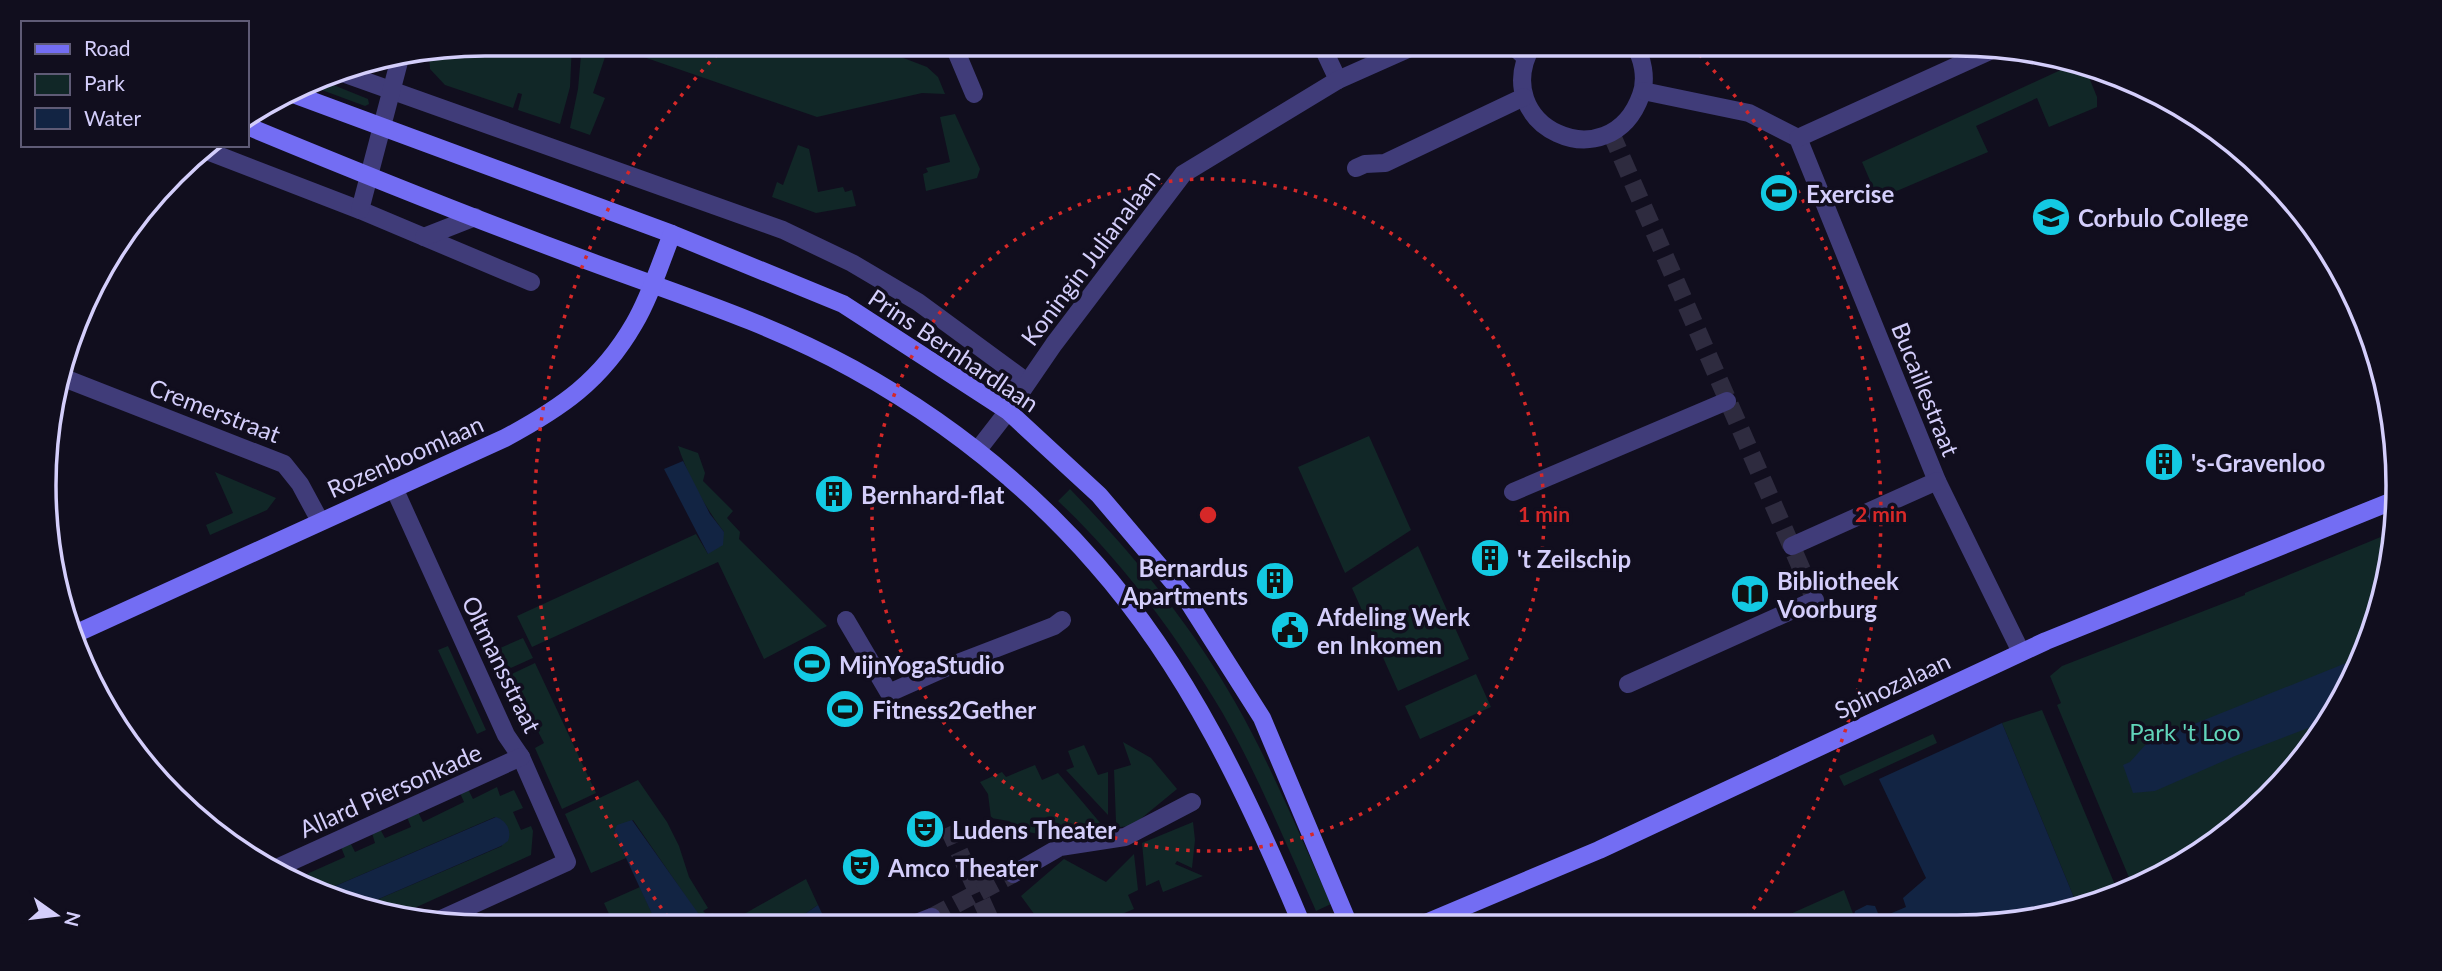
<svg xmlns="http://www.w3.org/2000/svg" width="2442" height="971" font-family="Lato,sans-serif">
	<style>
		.green { fill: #112727 }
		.water { fill: #122443 }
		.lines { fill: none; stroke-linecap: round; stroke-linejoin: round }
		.street-tunnel { stroke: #2e2b3f; stroke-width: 18; stroke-dasharray: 18 9; stroke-linecap: butt }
		.street { stroke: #403c79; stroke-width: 18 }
		.secondary { stroke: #736df3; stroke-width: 18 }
		.ring { fill: none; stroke: #d62828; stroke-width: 3.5; stroke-dasharray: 3.5 7 }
		.labels { text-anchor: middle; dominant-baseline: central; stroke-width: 7; stroke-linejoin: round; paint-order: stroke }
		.poi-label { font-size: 24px; font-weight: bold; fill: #d4cefb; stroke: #110e1e; text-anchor: start }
		.street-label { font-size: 24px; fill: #d4cefb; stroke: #110e1e }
		.park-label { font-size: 24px; fill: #61d4ba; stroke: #110e1e }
		.rim { fill: none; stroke: #d4cefb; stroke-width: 3.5 }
		.centre { fill: #d62828; stroke: #110e1e; stroke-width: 3.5 }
		.ring-label { font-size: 21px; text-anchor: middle; font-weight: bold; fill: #d62828; stroke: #110e1e; stroke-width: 7; stroke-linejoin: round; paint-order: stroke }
	</style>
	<rect width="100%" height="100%" fill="#110e1e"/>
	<g class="green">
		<polygon points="486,44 521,44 524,49 535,44 572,44 570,87 560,124 518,110 522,94 518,93 513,108 445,85 430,69 429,53"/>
		<polygon points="582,44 867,44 927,67 938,77 945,94 922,93 817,117 609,45 593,93 605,98 590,135 570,128 578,89"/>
		<polygon points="2078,62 2084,65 2097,97 2097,107 2049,127 2037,98 1976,126 1988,152 1878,199 1862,162"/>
		<polygon points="321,80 368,99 369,104 365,106 311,86"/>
		<polygon points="955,114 980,169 977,178 973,179 926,191 923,174 928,172 926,168 950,162 940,117"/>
		<polygon points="798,145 809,149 818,192 843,187 845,192 852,190 856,206 816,213 772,197 777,182 783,185"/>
		<polygon points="1369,436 1411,530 1345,573 1298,467"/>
		<path d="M678,446L698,453L705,473L703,481L733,511L727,518L740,532L739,539L827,626L764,659L718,562L532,647L517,616L696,534L708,554L724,532C704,506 688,476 678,446Z"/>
		<polygon points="215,472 276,498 267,510 210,535 206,525 233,513"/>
		<path d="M1070,489C1133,554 1190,623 1235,702C1272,767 1300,836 1331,904L1316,911C1286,844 1258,775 1222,712C1177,636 1123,562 1058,501Z"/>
		<polygon points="2388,534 2383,600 2324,731 2248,817 2152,882 2133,887 2057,705 2061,703 2050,676 2062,666 2245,595 2245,593"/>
		<polygon points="1418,546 1469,659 1398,691 1352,588"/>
		<polygon points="523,638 533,658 500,673 491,652"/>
		<polygon points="448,646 486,730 477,734 438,650"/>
		<polygon points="535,663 596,793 562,809 535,748 544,743 531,718 522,721 503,678"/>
		<polygon points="1476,674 1491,707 1420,739 1405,706"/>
		<polygon points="2042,710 2118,892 2077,905 2002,723"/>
		<polygon points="1933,734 1937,743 1844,786 1839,776"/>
		<polygon points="1123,742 1151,758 1177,789 1132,826 1120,827 1116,822 1114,770 1131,765"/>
		<polygon points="1084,745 1098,775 1108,772 1108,815 1066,770 1074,767 1068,751"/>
		<polygon points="1035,765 1042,780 1058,773 1107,831 1062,838 1022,831 1009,821 991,818 988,794 980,782 1002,772 1006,777"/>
		<polygon points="638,780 667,822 679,846 689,877 708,908 703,911 707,915 713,913 723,926 806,879 818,905 787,926 707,927 633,820 614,831 626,858 591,873 565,814"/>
		<polygon points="497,787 500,796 514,790 523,808 513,812 521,830 531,826 533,831 531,855 397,916 371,912 360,907 502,846 500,819 495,817 326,890 300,877 345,857 341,847 350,842 355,852 375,843 372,833 380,829 385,838 411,827 407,817 418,812 423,822 464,802 460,793 468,789 473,799"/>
		<polygon points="1193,822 1195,840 1192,868 1177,861 1175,864 1203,876 1163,892 1159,880 1146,886 1142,843"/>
		<polygon points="1134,854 1138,890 1128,895 1134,909 1100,923 1101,926 1043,926 1021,896 1064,859 1106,882"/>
		<polygon points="640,887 658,927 615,927 604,903"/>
		<polygon points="1844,890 1857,924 1768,924"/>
	</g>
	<g class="water">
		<polygon points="683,461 710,514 724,532 723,545 708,554 664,469"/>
		<polygon points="2356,659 2329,720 2235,756 2155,791 2133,793 2123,765 2130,762 2147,743"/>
		<polygon points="2002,723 2077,905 2015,923 1857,924 1854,916 1855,911 1867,905 1875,906 1880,918 1906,907 1903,898 1926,878 1879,779"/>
		<path d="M496,817C507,821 512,831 508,841L501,846L360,907L326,890Z"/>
		<polygon points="632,820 698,913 707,927 658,927 614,832 617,825"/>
		<polygon points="818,905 828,926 787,926"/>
	</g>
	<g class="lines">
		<g class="street-tunnel">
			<polyline points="1611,133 1815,600"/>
			<polyline points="948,827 993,926"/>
			<polyline points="932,917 1013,874"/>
		</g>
		<g class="street">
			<polyline points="953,44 974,94"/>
			<polyline points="1321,44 1338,80"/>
			<polyline points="1511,44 1525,57"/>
			<path d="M1533,44C1485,126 1610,183 1641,95C1647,79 1643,57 1633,44"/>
			<polyline points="337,71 783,230 852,263 918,302 1027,382"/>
			<polyline points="1643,91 1749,113 1798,138"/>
			<polyline points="1798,138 1937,481 2021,652"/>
			<polyline points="1798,138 1994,49"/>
			<polyline points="202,149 360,210 531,282"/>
			<polyline points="1356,168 1365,164 1385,163 1524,97"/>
			<polyline points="360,210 400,58"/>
			<polyline points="424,237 475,217"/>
			<polyline points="64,378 284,464 300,484 320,521"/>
			<polyline points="977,451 1008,411 1054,344 1183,174 1338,80 1419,44"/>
			<polyline points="394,488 506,735 521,757 567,862 437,921"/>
			<polyline points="1513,492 1727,401"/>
			<polyline points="1792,546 1937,481"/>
			<polyline points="846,620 889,693 945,668 1054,626 1062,620"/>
			<polyline points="1628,684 1815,600"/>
			<polyline points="279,867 521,757"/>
			<polyline points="1013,874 1060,847 1125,837 1192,802"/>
			<polyline points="909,926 932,917"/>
		</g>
		<g class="secondary">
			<polyline points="296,95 672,234 843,304 1008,411 1099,495 1184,595 1262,718 1349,925"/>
			<path d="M247,126C358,172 470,217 583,259C674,293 768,322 853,369C944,419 1028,486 1096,564C1188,668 1249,798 1302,925"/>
			<path d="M77,633L505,438C561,408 601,381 634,324C650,297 660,264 672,234"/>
			<polyline points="1421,925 1599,850 2046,641 2390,502"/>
		</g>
	</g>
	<g class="ring">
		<circle cx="1208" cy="515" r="336"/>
		<path d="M674 925A673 673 0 0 1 724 47M1692 47A673 673 0 0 1 1745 920"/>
	</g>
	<defs>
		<g id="stadium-disc" transform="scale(2.0125)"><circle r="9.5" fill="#13cae3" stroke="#110e1e"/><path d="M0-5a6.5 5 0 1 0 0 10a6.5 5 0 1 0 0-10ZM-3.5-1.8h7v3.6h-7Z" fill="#111"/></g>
		<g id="school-disc" transform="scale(2.0125)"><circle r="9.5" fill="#13cae3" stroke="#110e1e"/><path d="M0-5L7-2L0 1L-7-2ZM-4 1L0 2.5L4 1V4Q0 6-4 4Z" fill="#111"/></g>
		<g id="building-disc" transform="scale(2.0125)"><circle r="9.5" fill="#13cae3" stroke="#110e1e"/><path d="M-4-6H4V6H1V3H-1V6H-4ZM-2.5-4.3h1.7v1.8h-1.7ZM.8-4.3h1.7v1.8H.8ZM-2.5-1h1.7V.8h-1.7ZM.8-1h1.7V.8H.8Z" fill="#111"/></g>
		<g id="library-disc" transform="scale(2.0125)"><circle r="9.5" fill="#13cae3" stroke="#110e1e"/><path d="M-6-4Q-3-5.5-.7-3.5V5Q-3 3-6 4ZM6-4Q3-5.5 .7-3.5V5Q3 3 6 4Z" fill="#111"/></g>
		<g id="civic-disc" transform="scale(2.0125)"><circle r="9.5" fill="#13cae3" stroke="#110e1e"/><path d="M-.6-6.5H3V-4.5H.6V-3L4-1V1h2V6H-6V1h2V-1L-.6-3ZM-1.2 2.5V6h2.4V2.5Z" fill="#111"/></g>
		<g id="theatre-disc" transform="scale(2.0125)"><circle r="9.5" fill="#13cae3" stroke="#110e1e"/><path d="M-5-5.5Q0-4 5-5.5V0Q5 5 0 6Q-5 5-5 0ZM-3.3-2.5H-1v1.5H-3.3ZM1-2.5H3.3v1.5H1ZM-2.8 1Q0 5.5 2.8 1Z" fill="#111"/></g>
	</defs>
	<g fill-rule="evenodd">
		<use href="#stadium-disc" x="1779" y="193"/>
		<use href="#school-disc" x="2051" y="217"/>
		<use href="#building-disc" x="2164" y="462"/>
		<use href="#building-disc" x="834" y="494"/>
		<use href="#building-disc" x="1490" y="558"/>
		<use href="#building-disc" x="1275" y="581"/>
		<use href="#library-disc" x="1750" y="594"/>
		<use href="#civic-disc" x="1290" y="630"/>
		<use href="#stadium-disc" x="812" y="664"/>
		<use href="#stadium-disc" x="845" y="709"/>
		<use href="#theatre-disc" x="925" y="829"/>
		<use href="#theatre-disc" x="861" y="867"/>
	</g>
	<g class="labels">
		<g class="poi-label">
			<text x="1806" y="193">Exercise</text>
			<text x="2078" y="217">Corbulo College</text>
			<text x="2191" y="462">'s-Gravenloo</text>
			<text x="861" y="494">Bernhard-flat</text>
			<text x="1517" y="558">'t Zeilschip</text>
			<text x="1248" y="567" text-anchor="end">Bernardus<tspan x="1248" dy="28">Apartments</tspan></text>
			<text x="1777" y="580">Bibliotheek<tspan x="1777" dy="28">Voorburg</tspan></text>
			<text x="1317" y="616">Afdeling Werk<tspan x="1317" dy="28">en Inkomen</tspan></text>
			<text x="839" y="664">MijnYogaStudio</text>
			<text x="872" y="709">Fitness2Gether</text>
			<text x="952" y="829">Ludens Theater</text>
			<text x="888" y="867">Amco Theater</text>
		</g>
		<g class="street-label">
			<text transform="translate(1090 257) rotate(-53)">Koningin Julianalaan</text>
			<text transform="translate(954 350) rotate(34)">Prins Bernhardlaan</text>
			<text transform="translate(1926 389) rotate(68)">Bucaillestraat</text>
			<text transform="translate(215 410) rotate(21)">Cremerstraat</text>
			<text transform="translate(405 456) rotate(-24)">Rozenboomlaan</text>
			<text transform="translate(502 664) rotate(64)">Oltmansstraat</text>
			<text transform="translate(1892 685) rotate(-25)">Spinozalaan</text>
			<text transform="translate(390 790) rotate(-24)">Allard Piersonkade</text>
		</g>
		<g class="park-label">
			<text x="2185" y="731">Park 't Loo</text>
		</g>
	</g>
	<path d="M0 0H2442V971H0ZM485 56H1957A429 429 0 0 1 2386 485V486A429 429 0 0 1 1957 915H485A429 429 0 0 1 56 486V485A429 429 0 0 1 485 56Z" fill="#110e1e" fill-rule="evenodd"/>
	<path class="rim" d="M485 56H1957A429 429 0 0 1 2386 485V486A429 429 0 0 1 1957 915H485A429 429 0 0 1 56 486V485A429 429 0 0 1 485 56Z"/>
	<circle cx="1208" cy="515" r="10" class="centre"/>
	<g class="ring-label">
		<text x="1544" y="522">1 min</text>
		<text x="1881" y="522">2 min</text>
	</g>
	<rect x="21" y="21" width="228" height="126" fill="#110e1e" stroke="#5f5b76" stroke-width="2"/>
	<rect x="35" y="44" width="35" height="10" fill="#736df3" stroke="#5f5b76" stroke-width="2"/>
	<text x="84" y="56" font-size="21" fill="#d4cefb">Road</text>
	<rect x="35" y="74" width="35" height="21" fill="#112727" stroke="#5f5b76" stroke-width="2"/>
	<text x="84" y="91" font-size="21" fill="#d4cefb">Park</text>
	<rect x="35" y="108" width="35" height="21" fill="#122443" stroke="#5f5b76" stroke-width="2"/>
	<text x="84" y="126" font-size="21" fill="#d4cefb">Water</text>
	<g transform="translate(56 915) rotate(104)" stroke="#110e1e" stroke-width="5" paint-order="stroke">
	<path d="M0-5L12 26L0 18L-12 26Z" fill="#d4cefb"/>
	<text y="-10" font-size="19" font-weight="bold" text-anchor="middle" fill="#d4cefb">N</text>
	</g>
</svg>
